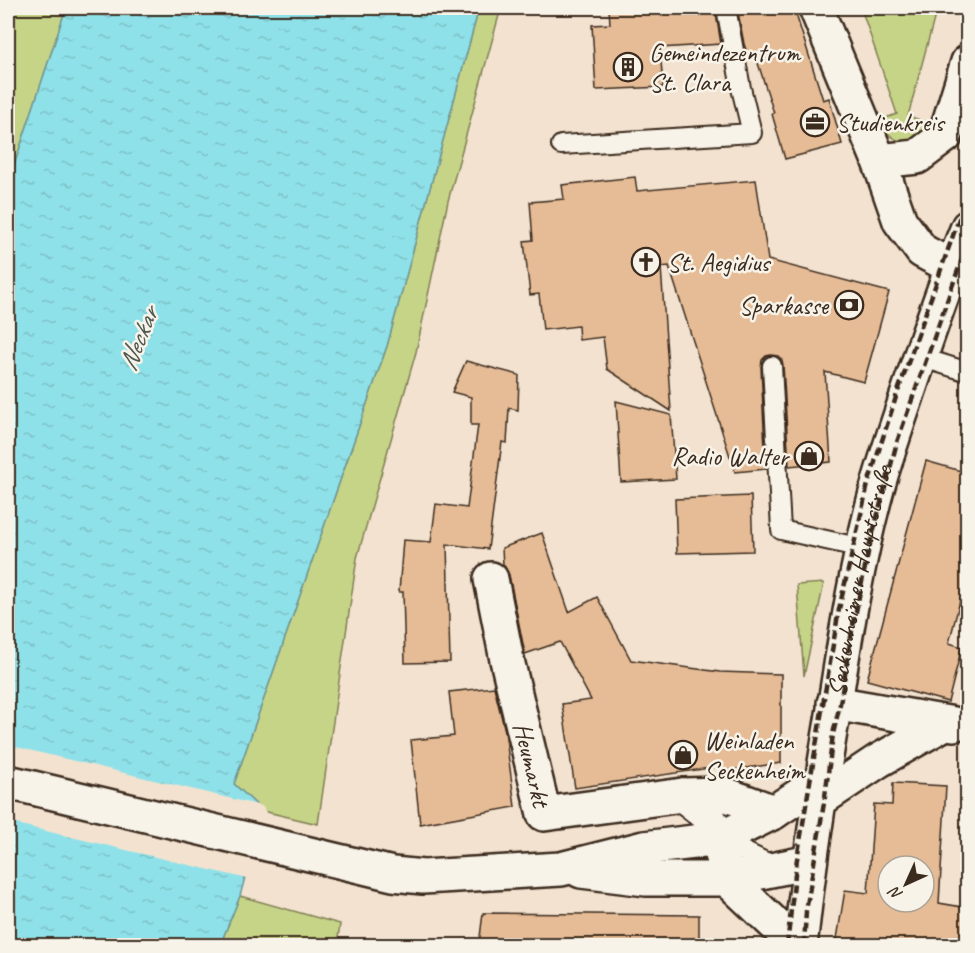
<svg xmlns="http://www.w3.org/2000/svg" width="975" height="953" font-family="Caveat,sans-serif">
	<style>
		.grass { fill: #c6d488; stroke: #807f53; stroke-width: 1.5 }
		.water { fill: url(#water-ripples); stroke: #6d9898; stroke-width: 1.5 }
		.pier { fill: #f2e2cf }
		.building { fill: #e6bc96; stroke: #3b2a1e; stroke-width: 1.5; fill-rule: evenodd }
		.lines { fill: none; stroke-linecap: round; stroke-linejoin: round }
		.lane-casing { stroke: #3b2a1e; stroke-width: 22 }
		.street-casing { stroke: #3b2a1e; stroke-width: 38 }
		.secondary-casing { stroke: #3b2a1e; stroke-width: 38 }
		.lane { stroke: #f7f3e8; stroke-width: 18 }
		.street { stroke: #f7f3e8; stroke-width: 33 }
		.secondary { stroke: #f7f3e8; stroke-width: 33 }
		.rail { stroke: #3b2a1e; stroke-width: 4.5; stroke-dasharray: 9 4.5; stroke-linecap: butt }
		.labels { text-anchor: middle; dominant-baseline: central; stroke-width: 5; stroke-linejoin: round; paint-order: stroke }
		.poi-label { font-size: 26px; fill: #3b2a1e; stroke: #f7f3e8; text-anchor: start }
		.street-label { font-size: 26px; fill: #3b2a1e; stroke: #f7f3e8 }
		.water-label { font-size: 27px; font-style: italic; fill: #505851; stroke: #f7f3e8 }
	</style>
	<defs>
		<pattern id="water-ripples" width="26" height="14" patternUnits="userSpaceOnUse" patternTransform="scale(1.5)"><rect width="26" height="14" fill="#8fe1e9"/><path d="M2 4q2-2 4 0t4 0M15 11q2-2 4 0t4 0" fill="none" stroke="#7cc1c7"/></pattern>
	</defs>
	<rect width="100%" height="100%" fill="#f2e2cf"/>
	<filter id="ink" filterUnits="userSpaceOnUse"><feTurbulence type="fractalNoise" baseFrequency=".0167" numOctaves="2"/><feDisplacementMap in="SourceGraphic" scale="12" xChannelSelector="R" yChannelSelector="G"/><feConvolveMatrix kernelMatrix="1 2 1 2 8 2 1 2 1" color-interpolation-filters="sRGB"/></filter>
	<g filter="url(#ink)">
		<g class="grass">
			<polygon points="8,8 66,8 8,184"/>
			<polygon points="479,8 501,8 448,201 416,352 357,558 318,824 263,811 234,784 387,346"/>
			<path d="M861,8H937L908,116L932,124C929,130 921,139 915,142C900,147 884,132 877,121L897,114Z"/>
			<polygon points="824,583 804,676 797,585"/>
			<polygon points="240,896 340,924 337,945 220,945"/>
		</g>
		<polygon class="water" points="66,8 479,8 387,346 234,784 263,811 240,896 220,945 8,946 8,184"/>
		<polygon class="pier" points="8,745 262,806 266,812 248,879 8,822"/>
		<g class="building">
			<polygon points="609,8 715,8 721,44 660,48 663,87 596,90 592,25 610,24"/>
			<polygon points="752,8 794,8 823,100 829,98 842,144 785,159 772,114 774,113 756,57 749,59 744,44 738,12"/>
			<polygon points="635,177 637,191 756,180 768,260 889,292 864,382 825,372 831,462 789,466 783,365 782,360 778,356 771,355 766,356 762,360 761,367 766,469 735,472 669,266 661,267 671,411 607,369 603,337 579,340 578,326 543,330 539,294 530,295 524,241 533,240 530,202 564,199 562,185"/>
			<polygon points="466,361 519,375 518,410 509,408 507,443 502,442 488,549 447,544 450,662 405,663 403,592 399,592 403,540 431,542 436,504 467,508 478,425 471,425 471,397 452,392"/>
			<polygon points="616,401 671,415 676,479 621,482"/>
			<polygon points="926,461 968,473 968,570 949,643 962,647 948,702 867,680"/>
			<polygon points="751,496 753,551 677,553 675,499"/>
			<polygon points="542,533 569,612 597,597 631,660 720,672 781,674 781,763 724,771 723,766 575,788 562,704 591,700 560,642 525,654 509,575 505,567 503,565 502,548"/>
			<polygon points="494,687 505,731 515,807 420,824 411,740 454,736 449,692"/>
			<path d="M893,783L946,786L939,903L968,908V945H836L845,890L868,893L874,804L892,805ZM888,866H924V902H888Z"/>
			<polygon points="483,913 699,915 699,945 479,945"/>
		</g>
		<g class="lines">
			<g class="lane-casing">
				<g id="lane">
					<polyline points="561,145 752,133 741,88 726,8"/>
					<polyline points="920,357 968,372"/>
					<polyline points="772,366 781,530 862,548"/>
					<polyline points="719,839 774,866"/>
				</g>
			</g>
			<g class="street-casing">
				<g id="street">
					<polyline points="816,8 879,161 900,221 922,251 952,267"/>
					<polyline points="945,136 968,62"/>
					<polyline points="879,161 917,157 945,136"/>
					<path id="s1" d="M491,579L507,660L544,814L683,795L724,794L774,812"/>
					<polyline points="683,795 707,814 719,839 727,879"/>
				</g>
			</g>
			<g class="secondary-casing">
				<g id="secondary">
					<polyline points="834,703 954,724"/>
					<polyline points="8,782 393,874 423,877 561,869 644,848 719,839 774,812 821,781"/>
					<polyline points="818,801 878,761 945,723"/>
					<polyline points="581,871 646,879 727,879 810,862"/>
					<polyline points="727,879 798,946"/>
					<path id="s2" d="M800,946C809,864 821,783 835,703C846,631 858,559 877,489C887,453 900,417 912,381C930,329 947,278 968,227"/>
				</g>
			</g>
			<use href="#lane" class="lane"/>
			<use href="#street" class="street"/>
			<use href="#secondary" class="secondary"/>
			<g class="rail">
				<polyline points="787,946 796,865 839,609 868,484 897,394 968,193"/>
				<polyline points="804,946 806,911 825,797 833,734 840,704 852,631 869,548 897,442 968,242"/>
			</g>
		</g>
	</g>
	<defs>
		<g id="building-ring" transform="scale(1.5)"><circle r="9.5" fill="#f7f3e8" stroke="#3b2a1e" stroke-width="1.5"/><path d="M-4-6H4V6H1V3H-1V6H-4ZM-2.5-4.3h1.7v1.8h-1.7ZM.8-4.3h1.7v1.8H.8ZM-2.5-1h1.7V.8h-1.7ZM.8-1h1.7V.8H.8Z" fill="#3b2a1e"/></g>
		<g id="office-ring" transform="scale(1.5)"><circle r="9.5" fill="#f7f3e8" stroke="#3b2a1e" stroke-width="1.5"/><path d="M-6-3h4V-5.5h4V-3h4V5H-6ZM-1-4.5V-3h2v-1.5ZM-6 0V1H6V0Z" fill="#3b2a1e"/></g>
		<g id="church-ring" transform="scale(1.5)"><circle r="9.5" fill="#f7f3e8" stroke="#3b2a1e" stroke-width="1.5"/><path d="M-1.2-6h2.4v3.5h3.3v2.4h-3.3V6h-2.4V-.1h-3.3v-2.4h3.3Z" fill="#3b2a1e"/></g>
		<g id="bank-ring" transform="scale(1.5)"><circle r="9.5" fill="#f7f3e8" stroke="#3b2a1e" stroke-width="1.5"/><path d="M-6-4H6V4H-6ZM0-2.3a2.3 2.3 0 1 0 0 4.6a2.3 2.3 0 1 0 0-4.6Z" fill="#3b2a1e"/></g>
		<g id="shop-ring" transform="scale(1.5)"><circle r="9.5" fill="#f7f3e8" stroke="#3b2a1e" stroke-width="1.5"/><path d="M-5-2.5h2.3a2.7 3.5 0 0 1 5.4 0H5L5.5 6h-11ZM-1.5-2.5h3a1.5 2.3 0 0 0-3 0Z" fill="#3b2a1e"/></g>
	</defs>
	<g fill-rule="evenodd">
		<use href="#building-ring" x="628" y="67"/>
		<use href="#office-ring" x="815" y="122"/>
		<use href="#church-ring" x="646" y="262"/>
		<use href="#bank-ring" x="849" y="305"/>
		<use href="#shop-ring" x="809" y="456"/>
		<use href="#shop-ring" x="683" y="755"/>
	</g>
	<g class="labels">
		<g class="poi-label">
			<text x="649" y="52">Gemeindezentrum<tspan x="649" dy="30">St. Clara</tspan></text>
			<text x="836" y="122">Studienkreis</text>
			<text x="667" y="262">St. Aegidius</text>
			<text x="828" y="305" text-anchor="end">Sparkasse</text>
			<text x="788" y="456" text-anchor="end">Radio Walter</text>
			<text x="704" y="740">Weinladen<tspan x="704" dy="30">Seckenheim</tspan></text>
		</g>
		<g class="street-label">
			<text stroke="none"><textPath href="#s2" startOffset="370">Seckenheimer Hauptstraße</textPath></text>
			<text stroke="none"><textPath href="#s1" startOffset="190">Heumarkt</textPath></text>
		</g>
		<g class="water-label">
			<text transform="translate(138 339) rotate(-68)">Neckar</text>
		</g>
	</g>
	<rect width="975" height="953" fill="none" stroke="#f7f3e8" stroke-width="30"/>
	<rect x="15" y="15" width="945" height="923" fill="none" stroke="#3b2a1e" stroke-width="2" filter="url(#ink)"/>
	<g transform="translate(906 884) rotate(225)"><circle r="28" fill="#f7f3e8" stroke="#aca397" stroke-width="1.5"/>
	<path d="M0-4.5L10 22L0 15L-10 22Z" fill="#3b2a1e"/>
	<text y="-9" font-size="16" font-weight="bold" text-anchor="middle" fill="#3b2a1e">N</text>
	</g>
</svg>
